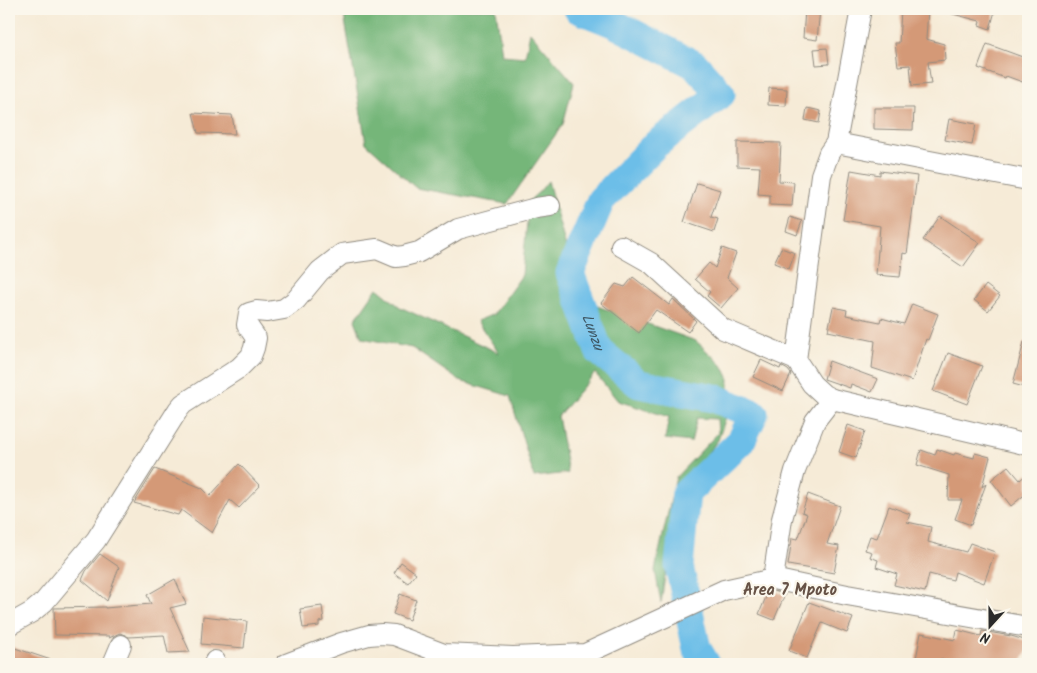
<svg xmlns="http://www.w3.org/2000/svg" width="1037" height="673" font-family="Kalam,sans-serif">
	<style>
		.forest { fill: #74b679; stroke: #507052 }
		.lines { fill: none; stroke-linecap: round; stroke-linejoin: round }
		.river { stroke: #6cbee8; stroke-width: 29 }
		.building { fill: #d49977 }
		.minor-casing { stroke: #908b81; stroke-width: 22 }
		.minor { stroke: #fff; stroke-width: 20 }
		.labels { text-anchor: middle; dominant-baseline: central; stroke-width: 4.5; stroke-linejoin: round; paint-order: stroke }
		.water-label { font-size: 15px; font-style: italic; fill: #3e5764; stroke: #fbf7ec }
		.quarter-label { font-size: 16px; font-weight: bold; fill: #665246; stroke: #fbf7ec }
	</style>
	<rect width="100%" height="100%" fill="#fbf7ec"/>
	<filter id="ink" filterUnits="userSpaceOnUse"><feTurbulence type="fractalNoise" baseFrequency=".02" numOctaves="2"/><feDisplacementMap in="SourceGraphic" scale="10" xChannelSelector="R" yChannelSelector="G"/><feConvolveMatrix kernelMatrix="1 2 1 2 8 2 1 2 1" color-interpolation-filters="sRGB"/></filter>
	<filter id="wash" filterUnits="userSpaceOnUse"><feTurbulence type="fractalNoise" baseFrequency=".0096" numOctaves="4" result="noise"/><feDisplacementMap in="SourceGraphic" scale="20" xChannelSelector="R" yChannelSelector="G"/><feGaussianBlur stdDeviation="1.12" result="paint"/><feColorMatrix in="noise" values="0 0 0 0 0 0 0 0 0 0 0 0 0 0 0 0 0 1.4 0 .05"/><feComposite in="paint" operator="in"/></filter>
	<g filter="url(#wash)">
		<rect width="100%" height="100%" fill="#f6ebd7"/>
		<g class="forest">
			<polygon points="343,9 496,9 502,55 525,57 530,32 574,83 563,124 507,204 416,188 366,143"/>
			<polygon points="548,181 580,300 696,341 722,365 729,379 727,414 718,440 685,482 670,543 661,603 655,570 676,477 718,433 717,419 697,418 691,442 665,439 669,417 618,401 595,373 558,416 568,473 534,477 510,396 460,381 412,348 362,338 355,320 377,288 400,307 499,353 477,321 494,314 522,275 529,201 540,191"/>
		</g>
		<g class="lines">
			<path class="river" id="s1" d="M578,9L613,23L695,65L721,94L655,145L601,200L570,273L599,351L639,384L714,398L754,414L741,441L686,493L679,566L697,649L706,664"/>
		</g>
		<g id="blocks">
			<g class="building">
				<polygon points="805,9 820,9 817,40 803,38"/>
				<polygon points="901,9 928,9 926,39 944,44 945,60 928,62 931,84 912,86 910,65 898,66 895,43 899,43"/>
				<polygon points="950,9 987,9 995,11 990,29 979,25 980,21 949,13"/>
				<polygon points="987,44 1028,59 1028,84 1006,76 1005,78 978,68"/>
				<polygon points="827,48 829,64 816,65 814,49"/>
				<polygon points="769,88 787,89 786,106 768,105"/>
				<polygon points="807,108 821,111 819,123 805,120"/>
				<polygon points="874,108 914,108 913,130 874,129"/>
				<polygon points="193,113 232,115 235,134 198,133"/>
				<polygon points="949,119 976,124 972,145 945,140"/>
				<polygon points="737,142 781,143 779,181 794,182 792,206 770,205 770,195 758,194 760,167 737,166"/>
				<polygon points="851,170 880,175 880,171 917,176 907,254 903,253 900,277 876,275 880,226 843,220"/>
				<polygon points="697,183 720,190 711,217 718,219 714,232 684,222"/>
				<polygon points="940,216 980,243 963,267 923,240"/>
				<polygon points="790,217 802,221 797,235 786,231"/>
				<polygon points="722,248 736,253 727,278 738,288 721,308 707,296 710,292 695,279 709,263 715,268"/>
				<polygon points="781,248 795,253 789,269 774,263"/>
				<polygon points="633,277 669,305 673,299 696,321 688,332 656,310 639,333 601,303 616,284 625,287"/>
				<polygon points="986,285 1000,296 988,311 974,300"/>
				<polygon points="912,304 938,314 928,340 926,339 912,381 872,368 875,341 828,331 833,307 847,310 846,315 880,322 881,318 904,324"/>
				<polygon points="1024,342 1028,342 1028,388 1013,384"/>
				<polygon points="948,353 982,366 967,404 933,391"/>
				<polygon points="761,360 780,369 781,366 788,370 791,374 783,391 753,377"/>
				<polygon points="829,361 878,379 872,392 851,384 850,388 824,379"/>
				<polygon points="848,425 865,431 856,458 839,452"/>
				<polygon points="937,449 954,455 955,453 974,458 975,453 990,457 982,487 986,484 971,525 955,519 962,500 948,500 949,475 917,465 921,450 935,455"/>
				<polygon points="239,464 260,486 239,508 230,500 212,533 181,510 178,515 134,503 155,469 202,488 210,496"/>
				<polygon points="1008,466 1020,480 1028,473 1028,492 1011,506 991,480"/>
				<polygon points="808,494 840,506 827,544 839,546 834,573 788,565 792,538 798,539 807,514 802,512"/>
				<polygon points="889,506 910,514 907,522 931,527 928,542 966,552 970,543 995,552 984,583 955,572 953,580 929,574 925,592 894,585 897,574 876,567 878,560 870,557 872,552 865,550 870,536 877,538"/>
				<polygon points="100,554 119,567 107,601 82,580 86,571"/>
				<polygon points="401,562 416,573 408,583 394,573"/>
				<polygon points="175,579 186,604 170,608 190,652 168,653 164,635 129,637 120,633 109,638 109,636 55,635 54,608 105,607 105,608 151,604 147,595"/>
				<polygon points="773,591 785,594 774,620 759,614 768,592"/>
				<polygon points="400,594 416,600 409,620 393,614"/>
				<polygon points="809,602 853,618 847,633 822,623 807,658 789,651"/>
				<polygon points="322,606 324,621 319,622 319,626 303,628 300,609"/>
				<polygon points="203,616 247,621 244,648 201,644"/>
				<polygon points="957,630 981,636 982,631 1011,636 1028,641 1028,650 1019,664 959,664 940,659 940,664 915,664 921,633 955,640"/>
				<polygon points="9,646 57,662 57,664 19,664 9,658"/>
			</g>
		</g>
	</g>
	<g filter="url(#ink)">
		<use href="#blocks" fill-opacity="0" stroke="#908b81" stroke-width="1"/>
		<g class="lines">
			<g class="minor-casing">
				<g id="minor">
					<polyline points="836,143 1028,180"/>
					<polyline points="621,246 651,263 723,329 796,360 812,384 824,395 832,399 1028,445"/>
					<polyline points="796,360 821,175 829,153 836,143 861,9"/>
					<polyline points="773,579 782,519 795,471 815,421 832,399"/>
					<polyline points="9,625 32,612 44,602 96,540 178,410 183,404 239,368 251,356 254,348 256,338 247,325 249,313 256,311 267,312 284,309 296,300 320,271 342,254 377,249 396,257 404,256 419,252 458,229 536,208 550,206"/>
					<polyline points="113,664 121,645"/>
					<polyline points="214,664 215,661"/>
					<polyline points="286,664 341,643 369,635 382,634 394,635 444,654 513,657 585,654 724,590 773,579 847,595 1028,627"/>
				</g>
			</g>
			<use href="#minor" class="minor"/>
		</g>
	</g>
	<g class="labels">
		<g class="water-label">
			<text stroke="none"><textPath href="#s1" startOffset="472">Lunzu</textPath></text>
		</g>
		<g class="quarter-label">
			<text x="790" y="590">Area 7 Mpoto</text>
		</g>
	</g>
	<rect width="1037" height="673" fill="none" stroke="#fbf7ec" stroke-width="30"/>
	<g transform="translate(990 626) rotate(201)" stroke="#fbf7ec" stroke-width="4" paint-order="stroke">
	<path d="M0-4L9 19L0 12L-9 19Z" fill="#2b2b2b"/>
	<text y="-8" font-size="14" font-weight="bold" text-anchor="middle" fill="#2b2b2b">N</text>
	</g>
</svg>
